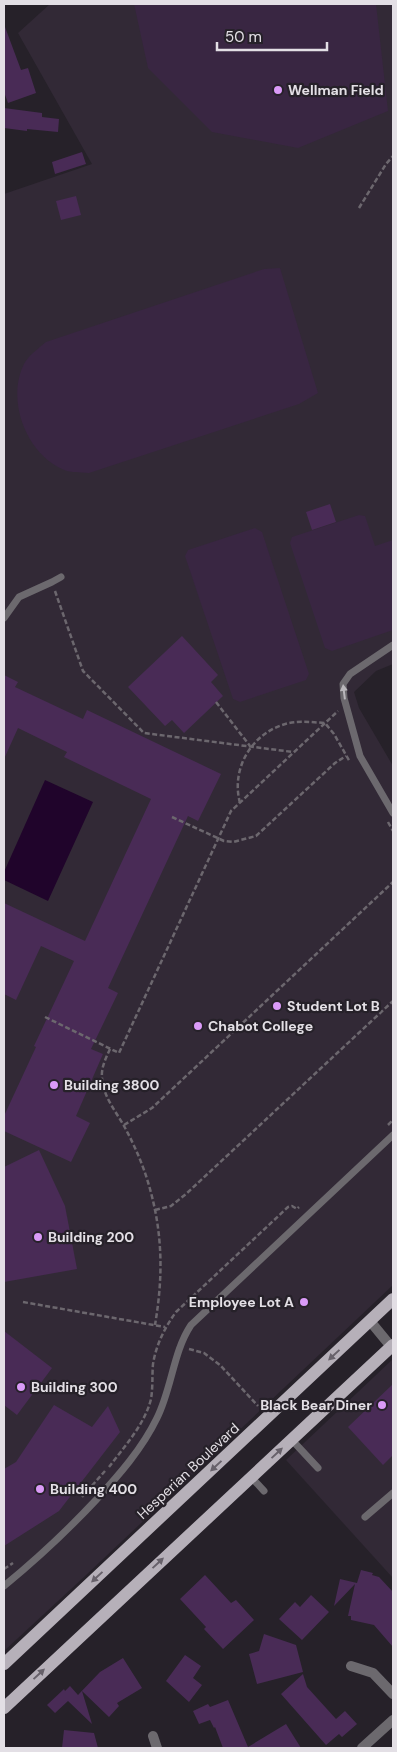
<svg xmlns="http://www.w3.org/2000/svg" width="397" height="1752" font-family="'DM Sans',sans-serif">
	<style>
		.built { fill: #322936 }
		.green { fill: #392642 }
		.water { fill: #20042b }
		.building { fill: #492b56 }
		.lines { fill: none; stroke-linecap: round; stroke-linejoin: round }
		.path { stroke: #6c676e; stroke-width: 2.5; stroke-dasharray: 5 2.5; stroke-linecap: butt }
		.lane { stroke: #6c696e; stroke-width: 7 }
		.street { stroke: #6c696e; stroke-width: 10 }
		.primary { stroke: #b6b0b9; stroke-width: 12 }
		.oneway { fill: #b9b6bb }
		.oneway2 { fill: #67616a }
		.poi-dot { fill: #da9af7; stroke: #262129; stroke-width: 2 }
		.labels { text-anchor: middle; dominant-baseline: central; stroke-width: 4.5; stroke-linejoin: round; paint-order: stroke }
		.poi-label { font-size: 14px; font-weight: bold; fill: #e3dfe5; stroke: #262129; text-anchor: start }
		.street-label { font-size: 14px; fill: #e3dfe5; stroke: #262129 }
	</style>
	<rect width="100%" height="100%" fill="#262129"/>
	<g class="built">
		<polygon points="50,4 393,4 393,664 376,671 354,692 359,708 393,766 393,1285 84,1577 4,1651 4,194 92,164 18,33"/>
		<polygon points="393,1359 393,1578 286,1460"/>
	</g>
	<g class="green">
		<polygon points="134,4 376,4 388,111 298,148 212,132 148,68"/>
		<path d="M280,268L318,393L299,404L89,473C80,472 69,473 62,469C26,453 6,400 24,364C28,356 39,348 46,342L264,269Z"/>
		<polygon points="359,515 365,516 375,546 393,540 393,630 332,651 325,648 290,543 292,537"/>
		<polygon points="255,528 262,532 309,674 306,680 240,702 233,699 185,556 188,550"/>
	</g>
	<polygon class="water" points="45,780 93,802 48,901 4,880 4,872"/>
	<g class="building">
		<polygon points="4,27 5,27 21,70 28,68 36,93 8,103 4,92"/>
		<polygon points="4,108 42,113 42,117 59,119 58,132 27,129 27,131 4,128"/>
		<polygon points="82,152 86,164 55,174 52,162"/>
		<polygon points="76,196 81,215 61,220 56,201"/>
		<polygon points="330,504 336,522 312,530 306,512"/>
		<polygon points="182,636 218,675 211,682 223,696 184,733 172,720 165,726 128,687"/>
		<polygon points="4,675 18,682 15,687 83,719 87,710 221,774 198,821 188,816 108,988 118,993 91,1049 103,1054 76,1116 90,1123 71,1162 4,1131 4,1116 36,1047 34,1046 74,961 41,946 16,1000 4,994 4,903 85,941 151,799 64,757 67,752 18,728 4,759"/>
		<polygon points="39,1150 65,1206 77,1269 4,1282 4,1167"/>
		<polygon points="4,1331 52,1368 17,1415 4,1405"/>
		<polygon points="393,1384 393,1455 383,1465 348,1427"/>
		<polygon points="54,1405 92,1427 108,1406 120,1432 59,1511 4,1546 4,1469 16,1462"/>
		<polygon points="361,1570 373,1573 372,1575 379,1577 393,1592 393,1647 374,1625 351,1620 351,1616 348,1616 355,1584 334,1606 340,1579 357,1583"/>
		<polygon points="205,1575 231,1603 236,1600 254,1620 223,1649 204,1629 206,1627 180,1599"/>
		<polygon points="311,1595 329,1612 302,1640 279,1619 295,1602 300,1607"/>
		<polygon points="264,1634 296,1645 303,1672 257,1684 249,1654 259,1651"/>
		<polygon points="185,1655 201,1666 193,1678 202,1685 189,1702 166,1681"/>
		<polygon points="123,1658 142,1688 117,1703 119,1706 109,1717 82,1691 92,1724 68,1701 55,1713 47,1705 64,1689 65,1691 70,1686 78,1695 100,1672"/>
		<polygon points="303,1674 307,1687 336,1719 345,1711 357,1724 342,1737 339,1734 326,1745 281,1694"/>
		<polygon points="228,1700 248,1747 286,1724 301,1748 223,1748 215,1727 214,1728 210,1720 199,1724 193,1711 208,1704 210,1707"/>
		<polygon points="64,1730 94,1733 98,1748 62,1748"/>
	</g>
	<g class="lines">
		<g class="path">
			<polyline points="359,208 386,164 393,156"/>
			<polyline points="55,591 83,671 144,733 293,752"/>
			<polyline points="216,702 250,746"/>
			<path d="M240,803C231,770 250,736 282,725C296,720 310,722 325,723L334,734L350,762"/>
			<polyline points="172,817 224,841 233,842 256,836 335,763 346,756"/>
			<polyline points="388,822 393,831"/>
			<polyline points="45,1017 119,1053 231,811 338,711"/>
			<path d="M110,1049C106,1058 101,1067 102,1078C103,1096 115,1110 124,1126C135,1146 144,1167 150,1189C163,1236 163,1278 155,1325"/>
			<polyline points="124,1125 152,1108 393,882"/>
			<polyline points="388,1125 393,1120"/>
			<polyline points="155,1210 171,1206 186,1194 393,1001"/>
			<polyline points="23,1302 165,1327"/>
			<polyline points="189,1349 204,1353 220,1365 258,1406"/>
			<path d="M109,1467C124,1447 145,1424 151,1399C153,1387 152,1376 153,1364C156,1345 165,1327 176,1312L288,1207L292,1206L297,1209L299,1207"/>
			<polyline points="82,1497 105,1471"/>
			<polyline points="4,1569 13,1563"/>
		</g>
		<g class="lane">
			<polyline points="4,618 19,597 52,582 61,577"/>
			<polyline points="393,645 350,674 343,684 344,698 360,756 393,813"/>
			<polyline points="291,1439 318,1468"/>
			<polyline points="251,1477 264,1491"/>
			<polyline points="365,1517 393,1493"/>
			<path d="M4,1586C37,1559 67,1531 96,1500C119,1475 142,1449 157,1418C172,1388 173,1352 191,1325L393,1135"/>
		</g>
		<g class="street">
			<polyline points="370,1321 393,1349"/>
			<polyline points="351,1666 373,1673 393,1694"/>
			<polyline points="153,1736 157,1748"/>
			<polyline points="362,1748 393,1720"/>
		</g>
		<g class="primary">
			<polyline points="4,1664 393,1299"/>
			<polyline points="4,1708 393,1345"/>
		</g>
	</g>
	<defs><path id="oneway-solid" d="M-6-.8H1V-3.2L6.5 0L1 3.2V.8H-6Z" transform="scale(1.25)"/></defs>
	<use class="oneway" href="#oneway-solid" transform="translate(344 692) rotate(-97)"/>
	<g class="oneway2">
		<use href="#oneway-solid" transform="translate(334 1355) rotate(137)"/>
		<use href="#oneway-solid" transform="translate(277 1453) rotate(-43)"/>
		<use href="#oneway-solid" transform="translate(216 1466) rotate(137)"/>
		<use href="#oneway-solid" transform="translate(158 1563) rotate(-43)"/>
		<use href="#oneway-solid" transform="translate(97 1577) rotate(137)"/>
		<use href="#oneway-solid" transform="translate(39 1674) rotate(-43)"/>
	</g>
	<g class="poi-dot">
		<circle cx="278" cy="90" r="5"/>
		<circle cx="277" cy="1006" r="5"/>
		<circle cx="198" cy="1026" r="5"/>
		<circle cx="54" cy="1085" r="5"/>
		<circle cx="38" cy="1237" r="5"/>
		<circle cx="304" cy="1302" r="5"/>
		<circle cx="21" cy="1387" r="5"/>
		<circle cx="382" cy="1405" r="5"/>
		<circle cx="40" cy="1489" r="5"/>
	</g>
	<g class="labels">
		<g class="poi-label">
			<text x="288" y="90">Wellman Field</text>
			<text x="287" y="1006">Student Lot B</text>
			<text x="208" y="1026">Chabot College</text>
			<text x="64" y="1085">Building 3800</text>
			<text x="48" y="1237">Building 200</text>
			<text x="294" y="1302" text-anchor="end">Employee Lot A</text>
			<text x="31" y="1387">Building 300</text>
			<text x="372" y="1405" text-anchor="end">Black Bear Diner</text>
			<text x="50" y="1489">Building 400</text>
		</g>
		<g class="street-label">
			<text transform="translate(188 1471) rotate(-43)">Hesperian Boulevard</text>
		</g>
	</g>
	<rect width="397" height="1752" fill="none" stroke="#e3dfe5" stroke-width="10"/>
	<path d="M217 42v8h110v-8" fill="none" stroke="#e3dfe5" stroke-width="2.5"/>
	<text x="225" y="42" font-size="15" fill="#e3dfe5" stroke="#262129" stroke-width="4" paint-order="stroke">50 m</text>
</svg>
